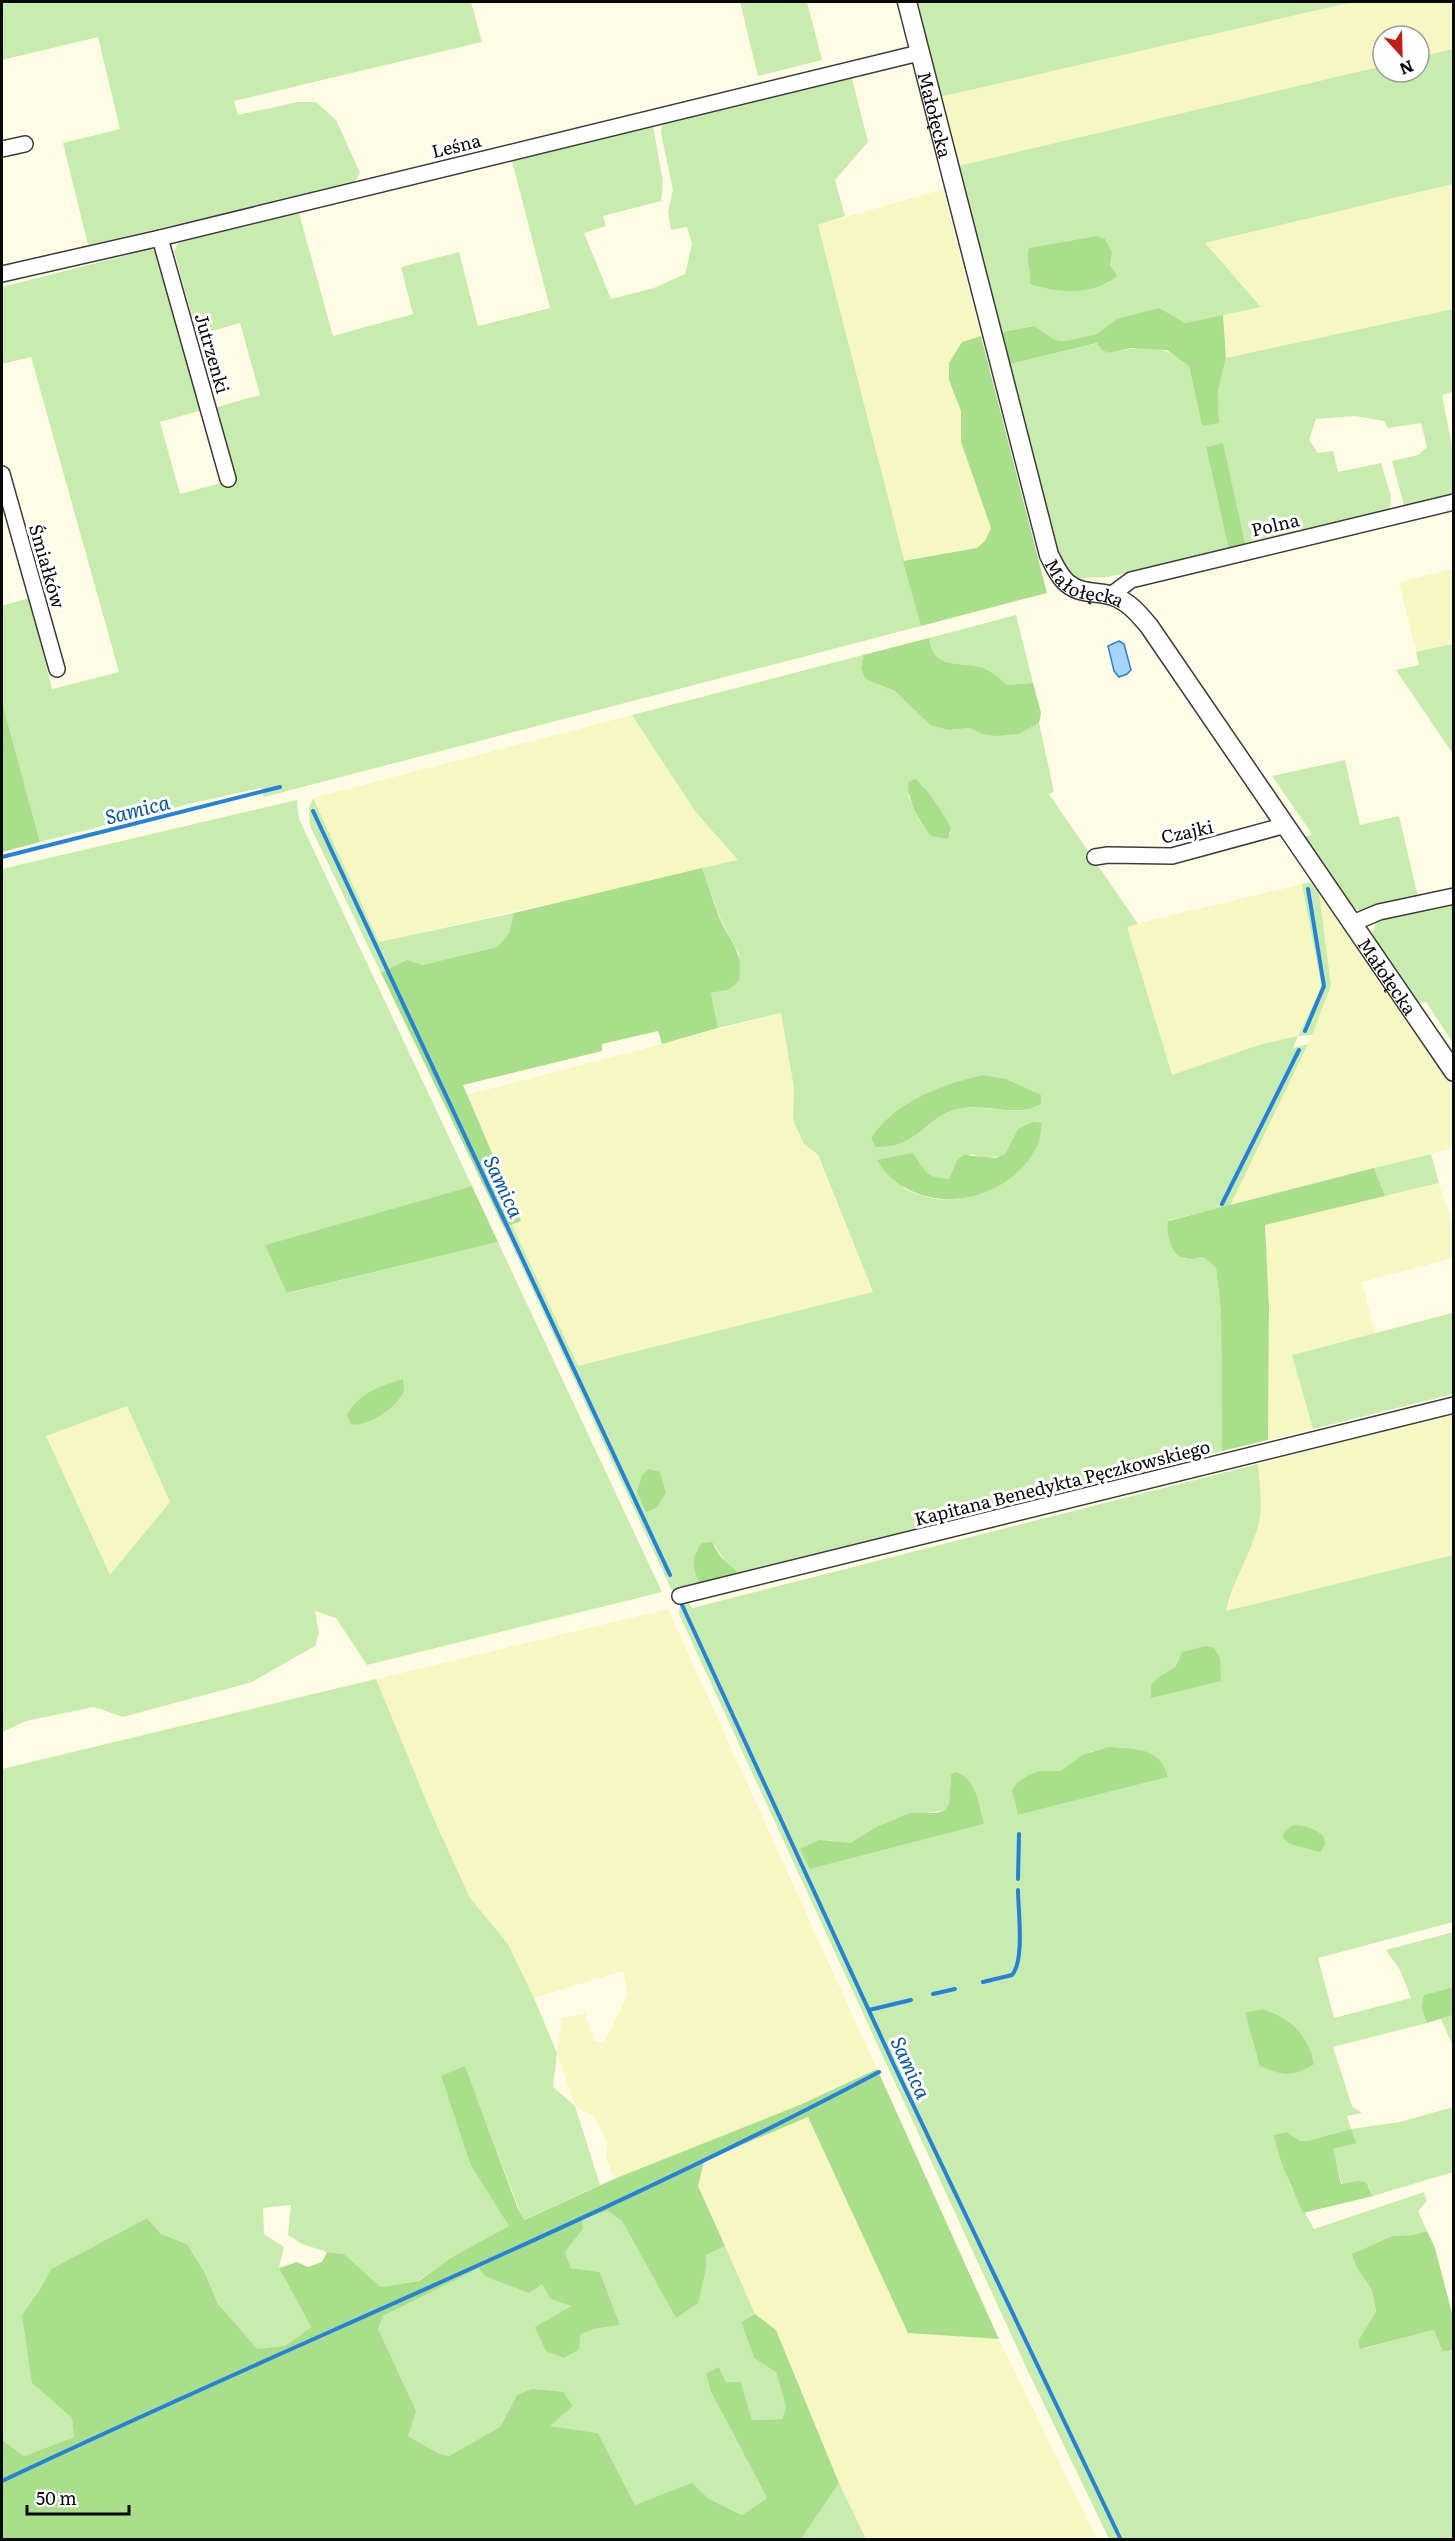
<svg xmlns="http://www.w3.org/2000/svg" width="1455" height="2541" font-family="Literata,serif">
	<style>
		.farmland { fill: #f7f7c4 }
		.green { fill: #c8ecad; fill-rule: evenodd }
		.forest { fill: #a9de8b }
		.water { fill: #a5d4fc; stroke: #2582da; stroke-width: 1.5 }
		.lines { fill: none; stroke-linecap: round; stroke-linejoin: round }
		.stream { stroke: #2582da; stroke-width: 4 }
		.minor-casing { stroke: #3c3c3c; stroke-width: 18 }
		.tertiary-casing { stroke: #3c3c3c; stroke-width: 21 }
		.minor { stroke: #fff; stroke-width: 15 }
		.tertiary { stroke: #fff; stroke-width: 18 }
		.labels { text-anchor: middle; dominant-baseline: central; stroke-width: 6; stroke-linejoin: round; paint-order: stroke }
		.street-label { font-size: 18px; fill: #090909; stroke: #fff }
		.water-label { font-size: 20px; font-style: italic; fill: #0953a4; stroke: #fff }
	</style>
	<rect width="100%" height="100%" fill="#fffce6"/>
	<g class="farmland">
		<polygon points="1353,2 1453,2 1453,49 1419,57 1419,36 1383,36 1383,66 958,166 940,97"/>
		<polygon points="1453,184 1453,309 1226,358 1223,315 1261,306 1204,243"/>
		<polygon points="943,189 981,336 962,342 949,380 961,411 961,442 991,528 985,541 977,548 903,561 818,225"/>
		<polygon points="1453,569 1453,644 1416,652 1399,582"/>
		<polygon points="632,715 695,811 739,861 379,942 313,798"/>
		<polygon points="1302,884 1321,984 1318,995 1298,1036 1262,1044 1172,1076 1126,926"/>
		<polygon points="1319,893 1453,1089 1453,1148 1230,1206 1308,1044 1331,985"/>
		<polygon points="781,1013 794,1088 793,1120 804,1144 817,1155 873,1293 578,1366 512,1225 520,1222 466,1095"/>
		<polygon points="1439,1183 1454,1229 1453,1258 1362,1282 1375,1333 1292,1355 1313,1429 1268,1440 1269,1307 1265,1224"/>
		<polygon points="127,1406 170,1502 110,1576 45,1436"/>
		<polygon points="1453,1413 1453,1555 1226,1612 1236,1580 1256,1533 1261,1507 1258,1464"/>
		<polygon points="668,1609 877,2069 802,2104 614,2179 606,2157 607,2143 593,2115 575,2106 557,2053 562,2018 585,2013 594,2041 604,2043 628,1995 623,1971 534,1998 508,1944 470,1898 433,1817 376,1679"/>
		<polygon points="808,2117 908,2332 999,2339 1097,2539 866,2539 839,2483 776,2330 755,2314 698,2186 704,2161"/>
	</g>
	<g class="green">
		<polygon points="2,2 471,2 482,42 234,101 238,115 298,102 316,102 336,120 360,173 354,183 88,245 63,143 120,129 98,37 2,60"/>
		<polygon points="740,2 807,2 822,60 758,76"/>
		<polygon points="918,2 1353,2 940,97"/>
		<path d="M1453,49V184L1205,243L1261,307L1185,323L1174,318L1065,341L1055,340L1033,326L1001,332L958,166L1383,66V72H1419V57ZM1096,236L1112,253L1110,265L1114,273L1108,283C1081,291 1056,293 1029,284C1033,272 1024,260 1029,248Z"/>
		<polygon points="851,74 868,142 835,180 845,216 818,225 921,626 264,797 261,788 193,803 40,842 2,702 2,606 29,598 52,689 119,672 31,357 2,364 2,287 151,249 159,253 202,410 160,422 180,494 236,479 217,407 260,395 240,323 197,335 174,251 178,243 299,213 333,336 413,314 401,267 459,252 478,326 550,308 512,161 514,156 652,120 663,182 661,201 603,216 606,226 584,233 611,299 654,288 685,274 692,244 687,227 671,230 668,211 673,190 661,133 664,119"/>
		<path d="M1453,309V392L1442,395L1453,451V498L1405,509L1392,461L1418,455L1427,447L1421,423L1388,428L1384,421L1355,416L1316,419L1309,440L1318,453L1333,451L1338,472L1381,463L1391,496L1389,513L1246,547L1223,444L1206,447L1229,551L1107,577L1078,578L1067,570L1057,555L1010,364L1098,343L1109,353C1144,346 1161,342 1189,366L1202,426L1219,422L1218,391L1226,358Z"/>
		<path d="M1016,615L1033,683L1007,685C999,678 992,671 983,668C960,660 934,672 929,638Z"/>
		<polygon points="1453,644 1454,644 1453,754 1396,670 1419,665 1416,652"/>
		<path d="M863,655L861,668L865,679L895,691L930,725L940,728L949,730L970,728L982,734H1019L1039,723L1054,792L1049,794L1138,924L1127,927L1172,1075L1262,1044L1298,1036L1318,995L1321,984L1302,884L1314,882L1319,893L1331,985L1312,1035L1298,1036L1293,1048L1308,1044L1230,1206L1169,1220C1165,1236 1173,1248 1184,1259L1203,1257L1216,1268L1221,1312L1222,1451L739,1579C733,1566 721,1559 715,1545L696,1550L694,1570L704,1588L672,1591L504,1228L512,1225L578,1366L873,1292L818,1155L804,1144L793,1120L794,1088L781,1013L718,1028L711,993L728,990L739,954L720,918L702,868L738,860L695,811L632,715ZM921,783C929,795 952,822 951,834L931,836L919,820L908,796ZM983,1075C1012,1080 1020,1083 1041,1104C1016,1119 985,1103 958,1109C927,1116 919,1149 875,1147L871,1138C895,1101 942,1084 983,1075ZM1018,1129L1014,1175C975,1197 946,1210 903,1188L918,1160C926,1176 932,1178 949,1179L957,1160L972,1154C985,1159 993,1159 1005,1154Z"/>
		<polygon points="1345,760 1360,825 1399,816 1418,897 1363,911 1349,907 1302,837 1313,835 1272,776"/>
		<polygon points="313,798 379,942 514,913 509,933 497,947 422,965 391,969 381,973 310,826 309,808"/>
		<path d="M297,800L299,819L472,1186L265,1245L288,1293L498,1242L662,1592L367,1665L336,1618L315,1611L319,1632L315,1646L252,1682L123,1717L94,1707L26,1721L2,1732V869ZM127,1406L170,1502L110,1575L46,1436Z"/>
		<polygon points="1453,902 1453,1043 1426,1002 1416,1004 1371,938 1376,921"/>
		<polygon points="1431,1154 1439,1183 1385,1196 1374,1168"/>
		<polygon points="1452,1313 1453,1394 1313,1429 1292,1355"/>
		<path d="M1258,1464C1260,1487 1264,1511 1256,1533C1247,1560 1232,1584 1226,1611L1453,1555V1922L1318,1958L1334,2018L1411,1998L1400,1970L1386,1950L1453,1932V1987L1424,1995C1420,2006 1422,2012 1427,2023L1333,2047L1352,2106L1362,2113L1347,2116L1351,2129L1400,2122L1453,2107V2172L1373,2196L1369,2186L1357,2181L1342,2184L1332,2149L1351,2129L1307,2141H1300L1287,2132L1273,2135L1290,2185L1314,2229L1424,2192L1427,2201L1418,2211L1427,2231L1412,2235L1393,2236L1357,2268L1372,2290L1376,2313L1358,2341L1361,2349L1434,2330L1451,2351L1453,2350V2539H1109L1027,2369L679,1614L680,1606L687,1600L692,1608ZM1220,1658V1681L1157,1678L1175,1667L1178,1659ZM1092,1751L1168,1777L1018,1815L1014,1799L1040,1771H1061ZM951,1776L976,1795L984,1824L810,1869L829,1840L842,1844L850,1843L878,1826L897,1818L945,1810L949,1804ZM1263,2009C1288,2017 1308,2037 1313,2064L1245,2014Z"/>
		<polygon points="376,1679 433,1817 470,1898 508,1944 534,1998 557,2053 553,2087 575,2106 600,2185 523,2220 465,2067 441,2076 470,2164 510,2226 452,2258 418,2281 381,2287 344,2254 327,2252 302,2244 288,2235 291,2205 263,2208 264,2234 284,2247 279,2268 311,2327 285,2346 256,2350 218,2304 205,2273 187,2244 161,2234 147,2218 51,2269 39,2291 32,2383 72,2418 74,2437 24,2456 2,2440 2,1769"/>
		<polygon points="1453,2015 1453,2047 1441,2019"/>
		<polygon points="608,2211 622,2221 676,2317 706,2268 705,2255 725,2246 755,2314 741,2322 754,2358 776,2371 786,2407 782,2419 752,2420 741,2382 726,2382 719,2367 706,2373 710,2390 767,2498 742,2515 709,2499 692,2484 635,2505 598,2433 550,2426 517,2395 500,2427 449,2456 438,2453 408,2436 378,2329 383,2316 479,2267 542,2284 573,2306 580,2335 594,2329 620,2325 600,2272 571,2268 565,2252 583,2229 582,2219"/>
		<polygon points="839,2483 866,2539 801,2539"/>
	</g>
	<g class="forest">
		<path d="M1096,236L1105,239L1112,253L1110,265L1117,276C1094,296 1057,293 1029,284C1033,272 1024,260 1029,248Z"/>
		<polygon points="1159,308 1185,323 1223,315 1226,358 1218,391 1219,423 1202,426 1189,366 1167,350 1131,348 1109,353 1102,350 1097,343 1010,364 1001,332 1034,326 1055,340 1065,341 1097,334 1117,319"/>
		<polygon points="981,336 1047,593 921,626 903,561 977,548 985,541 991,528 961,442 961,411 949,380 949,363 962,342"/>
		<polygon points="1223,443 1246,547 1229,551 1206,447"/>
		<path d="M929,638C934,672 960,660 983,668C992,671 999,678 1007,685L1033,683L1041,713L1039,723L1019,734L997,736L982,734L970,728L949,730L940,728L930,725L895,691L865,679L861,668L863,655Z"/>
		<polygon points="2,702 40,842 2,852"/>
		<path d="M915,779C925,785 947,818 951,829L948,839L931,836C918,819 908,803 908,782Z"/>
		<path d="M702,868C708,884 713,901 719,917C730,942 745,952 738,982L728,990L711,993L718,1028L662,1044L658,1031L602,1044V1051L463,1085L521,1221L504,1228L381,973L407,960L422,965L497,947L509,933L514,913Z"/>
		<path d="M983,1075L1006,1079L1041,1095V1104C1016,1119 985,1102 958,1109C926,1116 919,1149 875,1147L871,1138C895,1101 942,1084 983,1075Z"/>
		<path d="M1033,1122L1042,1123C1041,1130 1040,1139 1037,1146C1008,1206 914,1221 877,1160L913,1153C926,1171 924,1177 949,1179L957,1160L964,1155L995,1158L1005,1154L1018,1129Z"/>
		<path d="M1374,1168L1385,1196L1265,1225L1269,1307L1268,1440L1222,1451L1221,1312L1216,1268L1203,1257C1197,1258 1189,1260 1184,1258C1170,1255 1166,1231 1168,1221Z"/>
		<polygon points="472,1186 498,1242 287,1293 265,1245"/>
		<path d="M403,1379C403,1384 405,1389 403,1393C396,1408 366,1428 351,1424L347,1415C359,1393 380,1386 403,1379Z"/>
		<polygon points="649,1469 660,1472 666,1493 656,1508 646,1512 637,1492 642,1475"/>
		<path d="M712,1542L720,1556L736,1571L739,1579L704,1588C692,1573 689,1558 702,1543Z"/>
		<polygon points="1206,1646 1214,1648 1220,1658 1221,1681 1151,1698 1151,1685 1157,1678 1175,1667 1182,1652"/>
		<path d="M1109,1747C1136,1750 1160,1746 1168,1777L1018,1815L1012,1790L1018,1782L1029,1775L1040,1771H1061L1082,1755Z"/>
		<path d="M955,1772C976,1777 979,1805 984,1824L810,1869L800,1849L819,1840L850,1843L878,1826L910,1813H936L945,1810L949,1804L951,1775Z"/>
		<path d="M1293,1825C1306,1826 1315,1828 1324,1837L1325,1845L1320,1852L1290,1844L1283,1838L1284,1832Z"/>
		<path d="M1453,1987V2015L1427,2023C1422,2012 1420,2006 1424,1995Z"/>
		<path d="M1263,2009C1290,2018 1308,2035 1314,2064C1292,2078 1282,2075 1260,2066L1245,2013Z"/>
		<polygon points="465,2066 518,2209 524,2220 614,2179 802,2104 877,2069 999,2339 908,2333 808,2117 704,2161 698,2186 725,2246 706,2255 706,2268 698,2303 676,2318 622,2221 608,2211 582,2219 583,2229 565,2252 571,2268 600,2272 620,2325 594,2329 580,2335 579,2349 564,2358 546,2351 535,2327 572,2306 551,2299 542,2284 529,2293 485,2276 479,2268 383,2316 378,2329 416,2411 408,2436 438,2453 449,2456 500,2427 517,2395 532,2389 563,2392 573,2406 550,2426 598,2433 635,2505 692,2483 709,2499 742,2515 767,2498 710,2390 706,2373 719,2367 726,2382 741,2382 752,2420 782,2419 786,2407 776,2372 754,2358 741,2322 755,2314 776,2330 839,2483 801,2539 2,2539 2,2440 24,2456 74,2437 72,2418 32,2383 22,2315 39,2291 51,2269 147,2218 161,2234 187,2244 205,2273 218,2304 257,2349 285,2346 311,2327 279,2268 297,2262 308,2267 322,2262 327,2252 344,2254 381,2287 419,2281 451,2258 509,2226 470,2164 441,2076"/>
		<polygon points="1351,2129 1356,2143 1333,2149 1341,2184 1357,2181 1366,2182 1373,2196 1303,2213 1283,2167 1273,2135 1287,2132 1300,2141 1307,2141"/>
		<polygon points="1427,2231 1435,2248 1453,2317 1453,2350 1443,2351 1434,2330 1360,2349 1358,2341 1376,2312 1372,2290 1357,2268 1352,2254 1393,2236 1412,2235"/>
	</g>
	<polygon class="water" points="1119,641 1124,644 1131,670 1127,674 1119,677 1114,671 1108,646"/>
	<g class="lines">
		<g class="stream">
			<polyline points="313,811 670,1575"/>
			<polyline points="2,857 280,787"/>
			<polyline points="1305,1031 1324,986 1308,889"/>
			<polyline points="1222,1204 1299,1050"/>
			<polyline points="682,1605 894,2065 1121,2540"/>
			<polyline points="1018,1879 1019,1834"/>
			<path d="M983,1982L1012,1975C1025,1960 1018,1910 1018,1890"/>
			<polyline points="933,1994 955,1989"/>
			<polyline points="869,2010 911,2000"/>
			<path d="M2,2481C293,2343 594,2223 879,2072"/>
		</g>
		<g class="minor-casing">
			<g id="minor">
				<polyline points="2,149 25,144"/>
				<polyline points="160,238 228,479"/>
				<polyline points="2,274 160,238 919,53"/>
				<polyline points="2,474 57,669"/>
				<polyline points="1111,595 1131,580 1454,502"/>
				<polyline points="1095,857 1108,855 1172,856 1286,825"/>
				<polyline points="1353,923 1379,912 1454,896"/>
				<polyline points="680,1596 1454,1405"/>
			</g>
		</g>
		<g class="tertiary-casing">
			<g id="tertiary">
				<path id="s1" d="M907,2L1049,555C1054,565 1059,576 1067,583C1081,595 1098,591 1113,596C1129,602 1138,613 1149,626L1454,1072"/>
			</g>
		</g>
		<use href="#minor" class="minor"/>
		<use href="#tertiary" class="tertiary"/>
	</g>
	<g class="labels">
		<g class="street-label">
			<text stroke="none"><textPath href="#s1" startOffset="116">Małołęcka</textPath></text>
			<text transform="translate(456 145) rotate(-14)">Leśna</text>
			<text transform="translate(213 353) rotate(74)">Jutrzenki</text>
			<text transform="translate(1275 524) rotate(-13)">Polna</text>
			<text transform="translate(48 566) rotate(74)">Śmiałków</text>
			<text stroke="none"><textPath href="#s1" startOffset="620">Małołęcka</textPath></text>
			<text transform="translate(1187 831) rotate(-12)">Czajki</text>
			<text stroke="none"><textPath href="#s1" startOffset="1124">Małołęcka</textPath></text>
			<text transform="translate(1062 1482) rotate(-14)">Kapitana Benedykta Pęczkowskiego</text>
		</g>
		<g class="water-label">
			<text transform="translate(137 808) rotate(-14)">Samica</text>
			<text transform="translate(505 1186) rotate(65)">Samica</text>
			<text transform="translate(912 2067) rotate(65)">Samica</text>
		</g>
	</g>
	<rect width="1455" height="2541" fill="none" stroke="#090909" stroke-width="6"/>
	<g transform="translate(1401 54) rotate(158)"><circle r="28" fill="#ffffff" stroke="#9d9d9d" stroke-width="1.5"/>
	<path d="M0-4.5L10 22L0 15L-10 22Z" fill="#c51d16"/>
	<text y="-9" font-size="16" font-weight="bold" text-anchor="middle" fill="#090909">N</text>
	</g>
	<path d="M27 2505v9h102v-9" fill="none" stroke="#090909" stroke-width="3"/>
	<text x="36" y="2505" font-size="18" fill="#090909" stroke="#ffffff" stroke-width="4.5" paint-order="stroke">50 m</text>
</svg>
